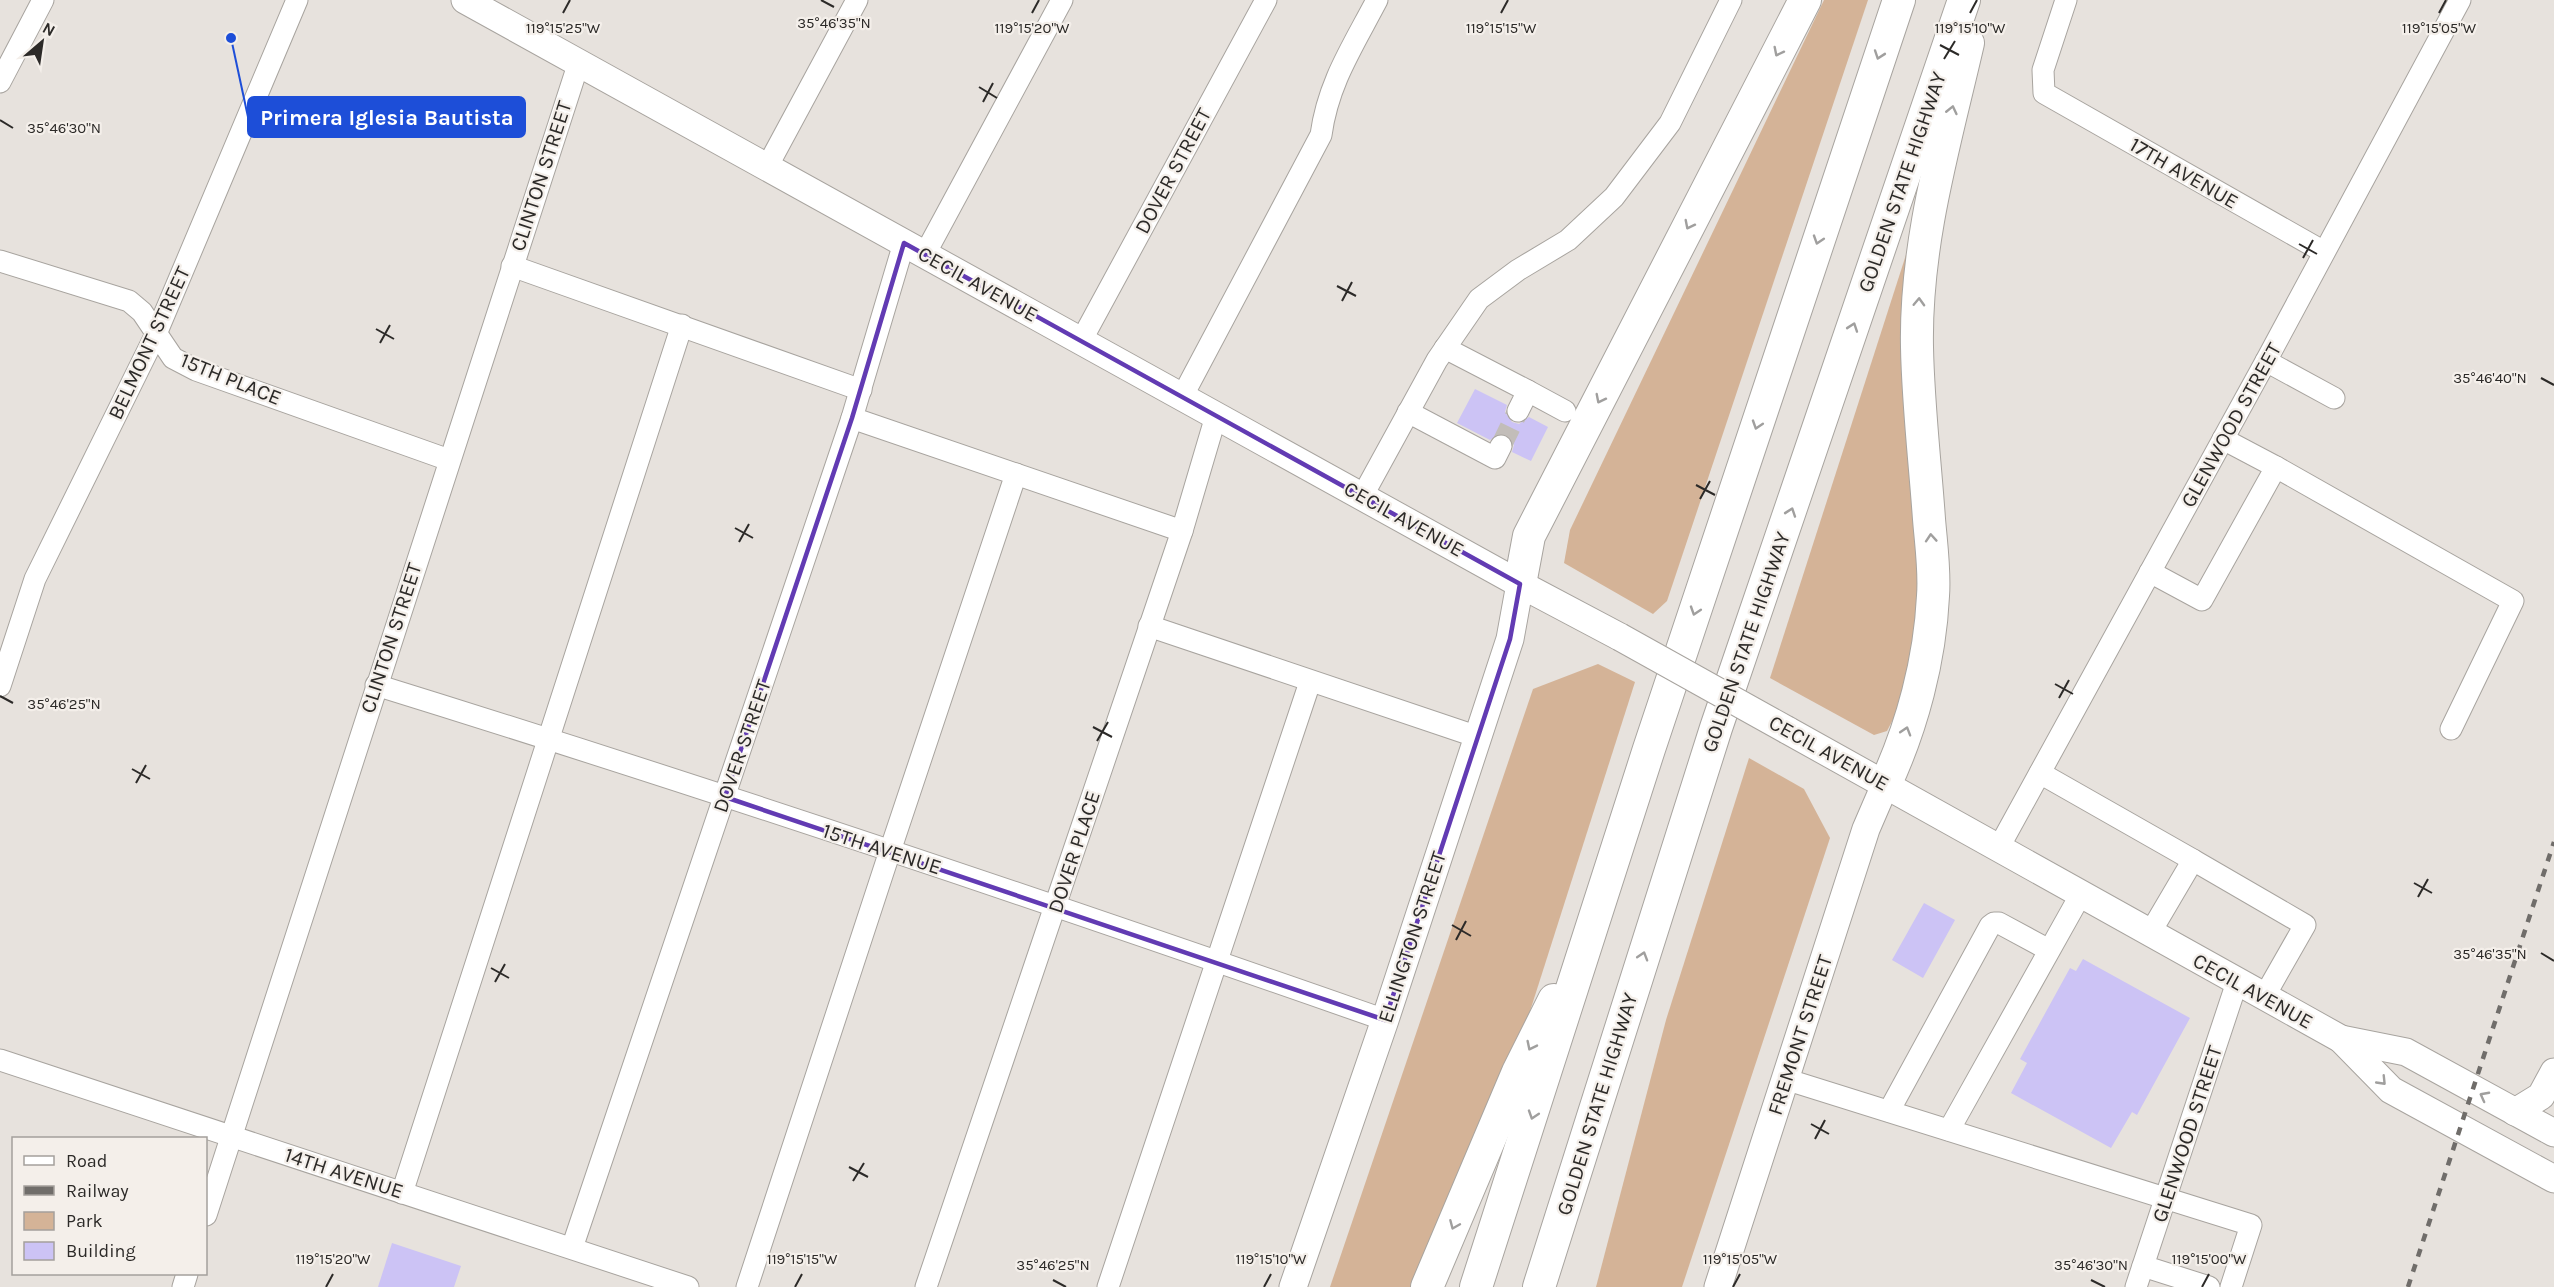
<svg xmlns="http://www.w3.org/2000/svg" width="2554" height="1287" font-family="Karla,sans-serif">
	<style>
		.green { fill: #d4b397 }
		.building { fill: #ccc3f5 }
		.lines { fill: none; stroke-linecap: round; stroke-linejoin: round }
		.minor-tunnel { stroke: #c2bdb9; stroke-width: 21; stroke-dasharray: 21 10; stroke-linecap: butt }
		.minor-casing { stroke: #a8a49f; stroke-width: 23 }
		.major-casing { stroke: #a8a49f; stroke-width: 29 }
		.highway-casing { stroke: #a8a49f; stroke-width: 34 }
		.minor { stroke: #fff; stroke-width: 21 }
		.major { stroke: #fff; stroke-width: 27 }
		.highway { stroke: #fff; stroke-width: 32 }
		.rail { stroke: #706d6a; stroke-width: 4.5; stroke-dasharray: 8 8; stroke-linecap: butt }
		.major-bridge-casing { stroke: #a8a49f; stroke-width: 29; stroke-linecap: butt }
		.major-bridge { stroke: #fff; stroke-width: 27 }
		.oneway { stroke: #a09f9e }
		.marked { fill: none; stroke: #623bb3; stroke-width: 4.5; stroke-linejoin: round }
		.ticks { fill: none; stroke: #2c2a28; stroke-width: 2 }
		.labels { text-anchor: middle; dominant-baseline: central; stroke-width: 4.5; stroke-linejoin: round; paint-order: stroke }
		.street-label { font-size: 21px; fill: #2c2a28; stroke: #f4efea }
		.ticks-label { font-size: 15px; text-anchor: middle; fill: #2c2a28; stroke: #f4efea; stroke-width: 4.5; stroke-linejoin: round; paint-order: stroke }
		.leader { fill: none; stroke: #1d4ed8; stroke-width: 2 }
		.callout-dot { fill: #1d4ed8; stroke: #f4efea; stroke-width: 2 }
		.callout { fill: #1d4ed8; stroke: #1d4ed8; stroke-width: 2 }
		.callout-label { font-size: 22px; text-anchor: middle; font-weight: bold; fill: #fff }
	</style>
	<rect width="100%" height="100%" fill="#e7e2dd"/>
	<g class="green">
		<polygon points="1824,0 1868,0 1667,601 1653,614 1564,563 1570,530"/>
		<polygon points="1913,233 1922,596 1904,698 1887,731 1874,735 1770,678"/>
		<polygon points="1598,664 1635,682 1517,1052 1412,1287 1330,1287 1533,689"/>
		<polygon points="1749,758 1804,789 1830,838 1682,1287 1596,1287 1666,1020"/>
	</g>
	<g class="building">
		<polygon points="1475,389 1507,405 1505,412 1512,422 1519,424 1529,417 1548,427 1531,461 1512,452 1514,445 1507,435 1500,433 1490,440 1457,423"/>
		<polygon points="1924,903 1955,920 1923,978 1892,960"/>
		<polygon points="2083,959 2190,1018 2137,1115 2132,1112 2111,1148 2011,1093 2027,1063 2020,1059 2070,968 2076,971"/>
		<polygon points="392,1243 461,1266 454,1287 378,1287"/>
	</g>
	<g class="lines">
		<polyline class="minor-tunnel" points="1501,446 1518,411"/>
		<g class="minor-casing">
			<g id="minor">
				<polyline points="2066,0 2043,70 2044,93 2324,252"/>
				<polyline points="0,82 43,0"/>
				<polyline points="767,167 857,0"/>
				<polyline points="925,254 1062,0"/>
				<polyline points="0,261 129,301 142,312 173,358 196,370 449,460"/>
				<polyline points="512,266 861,390"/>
				<polyline points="1081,341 1266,0"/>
				<polyline points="1445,348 1528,391 1518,411"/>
				<polyline points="2266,361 2334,398"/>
				<polyline points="1528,391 1565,411"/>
				<path d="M1182,397L1321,135C1328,83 1353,46 1377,0"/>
				<polyline points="1408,412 1495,458 1501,446"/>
				<polyline points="852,418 1182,531"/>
				<polyline points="2276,467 2513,601 2451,729"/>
				<polyline points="1363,495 1437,360 1479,299 1518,270 1568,240 1614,197 1670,123 1731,0"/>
				<polyline points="2150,572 2202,600 2276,467 2223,439"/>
				<polyline points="1149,626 1478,737"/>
				<path d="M376,685C715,790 1051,903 1385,1020"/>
				<polyline points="0,686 35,579 156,334 297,0"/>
				<polyline points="2040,773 2193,860"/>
				<polyline points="1998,849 2266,361 2460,0"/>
				<polyline points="2150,933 2193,860 2305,925 2264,997"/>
				<polyline points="0,1060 688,1287"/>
				<polyline points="1785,1079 2251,1225 2231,1287"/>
				<polyline points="1889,1111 1990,926 1994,923 1999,923 2049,950"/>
				<polyline points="1949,1130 2081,894"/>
				<polyline points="402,1193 682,325"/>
				<polyline points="206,1215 579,62"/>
				<polyline points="572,1248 852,418 904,243"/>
				<polyline points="2143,1266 2209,1287"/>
				<polyline points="183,1287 187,1274"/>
				<polyline points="747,1287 890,851 1016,474"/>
				<polyline points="926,1287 1182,531 1216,416"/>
				<polyline points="1108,1287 1310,682"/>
				<polyline points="2136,1287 2237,982"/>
			</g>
		</g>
		<g class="major-casing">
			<g id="major">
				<polyline points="465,0 1520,584 1620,637"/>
				<polyline points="1787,730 2341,1039 2391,1090 2554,1179"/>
				<polyline points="2341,1039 2406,1052 2554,1133"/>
				<polyline points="2515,1112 2541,1096 2554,1072"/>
				<polyline points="1293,1287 1385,1020 1510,639 1520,584"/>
				<polyline points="1718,1287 1866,829 1885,785"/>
			</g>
		</g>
		<g class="highway-casing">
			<g id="highway">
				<polyline points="1520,584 1529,536 1805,0"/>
				<path d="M1885,785C1912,727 1930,660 1933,596C1935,571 1931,544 1929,519C1925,462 1918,404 1917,347C1915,243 1945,143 1968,43"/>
				<polyline points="1427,1287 1518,1072 1554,1000"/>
				<polyline points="1476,1287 1649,749 1899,0"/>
				<polyline points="1539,1287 1716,728 1964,0"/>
			</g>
		</g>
		<use href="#minor" class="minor"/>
		<use href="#major" class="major"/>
		<use href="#highway" class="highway"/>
		<polyline class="rail" points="2408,1287 2554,842"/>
		<g class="major-bridge-casing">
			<polyline id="major-bridge" points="1620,637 1787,730"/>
		</g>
		<use href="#major-bridge" class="major-bridge"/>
	</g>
	<defs><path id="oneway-chevron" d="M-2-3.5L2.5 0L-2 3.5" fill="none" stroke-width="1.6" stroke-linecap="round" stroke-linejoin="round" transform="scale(1.5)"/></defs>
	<g class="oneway">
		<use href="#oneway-chevron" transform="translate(1778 52) rotate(117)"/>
		<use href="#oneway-chevron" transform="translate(1879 55) rotate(109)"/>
		<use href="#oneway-chevron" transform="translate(1952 110) rotate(-77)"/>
		<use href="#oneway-chevron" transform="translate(1689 225) rotate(117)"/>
		<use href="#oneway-chevron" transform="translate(1818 240) rotate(108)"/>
		<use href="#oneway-chevron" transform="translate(1919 302) rotate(-88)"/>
		<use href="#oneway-chevron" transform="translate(1853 327) rotate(-71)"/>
		<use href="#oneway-chevron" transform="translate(1600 399) rotate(117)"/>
		<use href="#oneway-chevron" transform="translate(1757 425) rotate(108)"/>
		<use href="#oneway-chevron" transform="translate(1791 512) rotate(-71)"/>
		<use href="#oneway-chevron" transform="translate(1931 538) rotate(-94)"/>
		<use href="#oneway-chevron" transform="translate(1695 611) rotate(108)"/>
		<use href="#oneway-chevron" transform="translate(1906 731) rotate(-73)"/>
		<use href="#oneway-chevron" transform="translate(1643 956) rotate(-73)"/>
		<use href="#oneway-chevron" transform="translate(1531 1046) rotate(116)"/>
		<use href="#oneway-chevron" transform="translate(2382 1081) rotate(46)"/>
		<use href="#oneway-chevron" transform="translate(2484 1096) rotate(-152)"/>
		<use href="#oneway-chevron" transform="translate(1533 1115) rotate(108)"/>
		<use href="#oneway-chevron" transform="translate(1454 1225) rotate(113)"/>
	</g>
	<path class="marked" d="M904,243L1520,584L1510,639L1385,1020L725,797L852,418Z"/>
	<path class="ticks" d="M821,0L834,7M563,13L570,0M1032,13L1039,0M1501,13L1508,0M1970,13L1977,0M2439,13L2446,0M1940,45L1959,55M1944,59L1955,41M979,87L997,98M983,102L993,83M0,120L13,128M2299,244L2317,254M2303,258L2313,240M1337,286L1356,296M1342,301L1352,282M376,329L394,339M380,343L390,325M2541,378L2554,385M1696,485L1715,495M1700,499L1710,481M735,528L753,538M739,542L749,524M2055,684L2073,694M0,696L13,703M2059,698L2069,680M1093,727L1112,737M1097,741L1108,722M132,769L150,779M136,783L146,765M2414,883L2432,893M2418,897L2428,879M1452,925L1471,936M1456,940L1466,921M2541,953L2554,961M491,968L509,978M495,982L505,964M1811,1124L1829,1134M1815,1139L1825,1120M849,1167L868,1177M853,1181L864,1163M1053,1280L1066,1287M2091,1280L2105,1287M326,1287L333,1274M795,1287L802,1274M1264,1287L1271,1274M1733,1287L1740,1274M2202,1287L2209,1274"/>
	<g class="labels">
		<g class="street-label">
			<text transform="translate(1173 171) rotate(-62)">DOVER STREET</text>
			<text transform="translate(2184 173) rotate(30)">17TH AVENUE</text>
			<text transform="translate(541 176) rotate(-72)">CLINTON STREET</text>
			<text transform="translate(1902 182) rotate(-71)">GOLDEN STATE HIGHWAY</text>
			<text transform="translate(978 284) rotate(29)">CECIL AVENUE</text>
			<text transform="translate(149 343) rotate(-65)">BELMONT STREET</text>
			<text transform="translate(231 379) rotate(22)">15TH PLACE</text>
			<text transform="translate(2231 425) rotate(-61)">GLENWOOD STREET</text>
			<text transform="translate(1404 519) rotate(29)">CECIL AVENUE</text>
			<text transform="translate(391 638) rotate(-72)">CLINTON STREET</text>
			<text transform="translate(1746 642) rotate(-71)">GOLDEN STATE HIGHWAY</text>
			<text transform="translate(742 746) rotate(-71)">DOVER STREET</text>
			<text transform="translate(1829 753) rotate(29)">CECIL AVENUE</text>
			<text transform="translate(882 849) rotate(18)">15TH AVENUE</text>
			<text transform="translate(1074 852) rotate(-72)">DOVER PLACE</text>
			<text transform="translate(1412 937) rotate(-72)">ELLINGTON STREET</text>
			<text transform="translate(2253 991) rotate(29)">CECIL AVENUE</text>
			<text transform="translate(1800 1035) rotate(-72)">FREMONT STREET</text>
			<text transform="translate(1597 1104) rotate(-73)">GOLDEN STATE HIGHWAY</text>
			<text transform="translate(2187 1134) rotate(-72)">GLENWOOD STREET</text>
			<text transform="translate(344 1173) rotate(18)">14TH AVENUE</text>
		</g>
	</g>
	<g class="ticks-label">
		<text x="834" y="28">35°46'35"N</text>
		<text x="563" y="33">119°15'25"W</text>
		<text x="1032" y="33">119°15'20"W</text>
		<text x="1501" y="33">119°15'15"W</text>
		<text x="1970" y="33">119°15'10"W</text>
		<text x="2439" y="33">119°15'05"W</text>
		<text x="64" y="133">35°46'30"N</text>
		<text x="2490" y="383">35°46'40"N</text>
		<text x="64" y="709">35°46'25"N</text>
		<text x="2490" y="959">35°46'35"N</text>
		<text x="333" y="1264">119°15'20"W</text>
		<text x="802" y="1264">119°15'15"W</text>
		<text x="1271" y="1264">119°15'10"W</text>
		<text x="1740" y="1264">119°15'05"W</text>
		<text x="2209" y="1264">119°15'00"W</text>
		<text x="1053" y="1270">35°46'25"N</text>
		<text x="2091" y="1270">35°46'30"N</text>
	</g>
	<path class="leader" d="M231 38L248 117"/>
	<circle class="callout-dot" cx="231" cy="38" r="6"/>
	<rect class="callout" x="248" y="97" width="277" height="40" rx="6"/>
	<g class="callout-label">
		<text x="387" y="125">Primera Iglesia Bautista</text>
	</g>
	<rect x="12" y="1137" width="195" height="138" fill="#f4efea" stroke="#a4a09c" stroke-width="1.5"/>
	<rect x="24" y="1156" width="30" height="9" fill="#ffffff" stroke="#a4a09c" stroke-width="1.5"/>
	<text x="66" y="1167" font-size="18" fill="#2c2a28">Road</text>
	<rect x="24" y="1186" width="30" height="9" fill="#706d6a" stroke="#a4a09c" stroke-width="1.5"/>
	<text x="66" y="1197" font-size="18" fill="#2c2a28">Railway</text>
	<rect x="24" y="1212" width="30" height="18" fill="#d4b397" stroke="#a4a09c" stroke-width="1.5"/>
	<text x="66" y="1227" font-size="18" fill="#2c2a28">Park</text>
	<rect x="24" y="1242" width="30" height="18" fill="#ccc3f5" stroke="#a4a09c" stroke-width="1.5"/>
	<text x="66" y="1257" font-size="18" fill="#2c2a28">Building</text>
	<g transform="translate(42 42) rotate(29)" stroke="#f4efea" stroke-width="4.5" paint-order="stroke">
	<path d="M0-4.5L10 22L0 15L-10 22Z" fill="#2c2a28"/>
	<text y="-9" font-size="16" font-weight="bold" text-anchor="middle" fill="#2c2a28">N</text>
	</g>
</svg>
